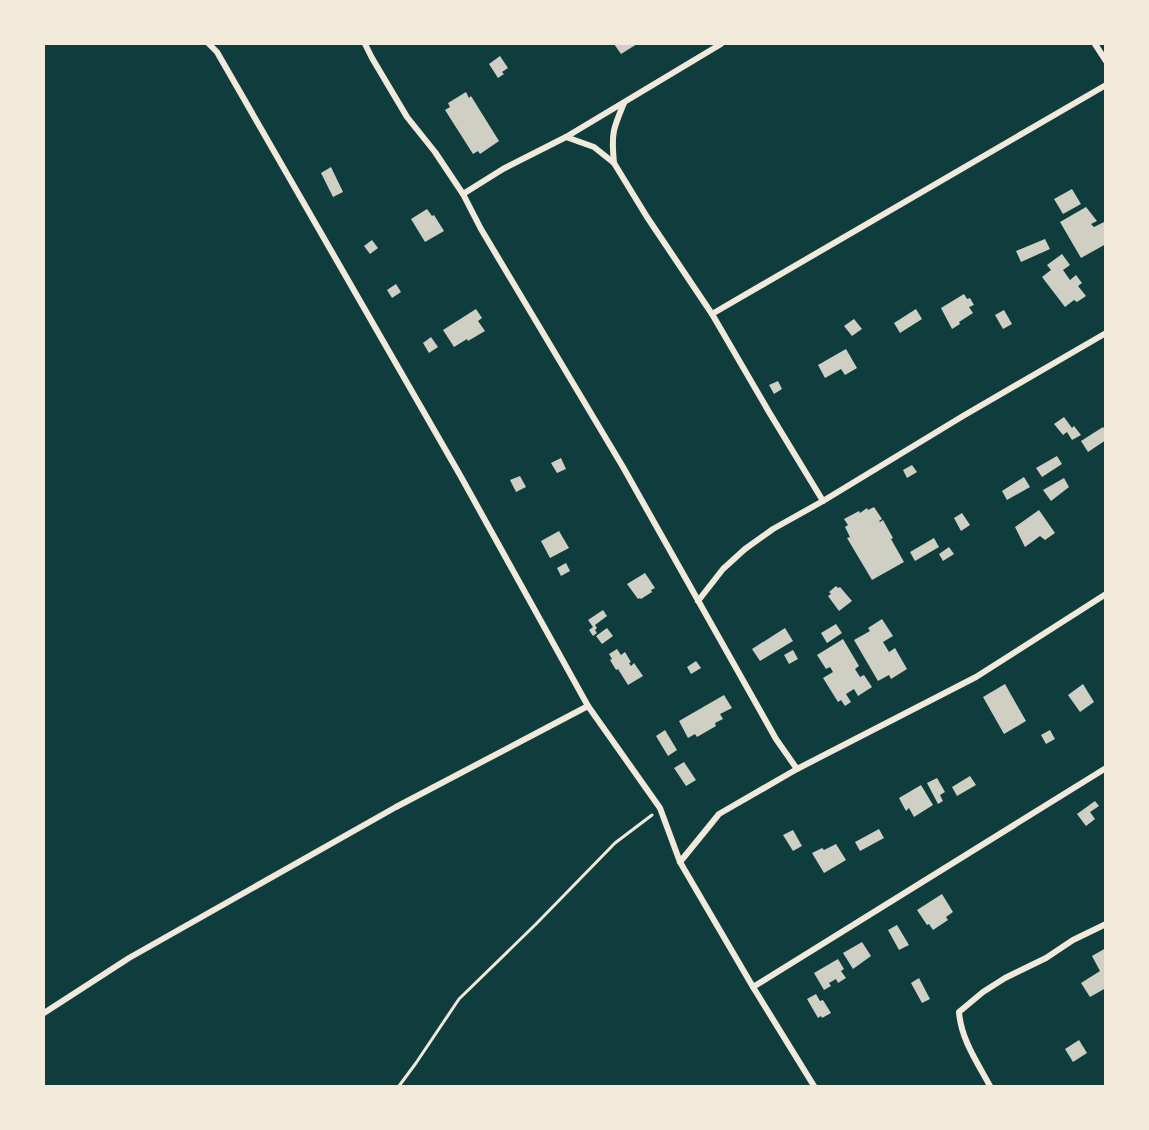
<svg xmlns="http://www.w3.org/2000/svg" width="1149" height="1130" font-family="'Alegreya Sans',sans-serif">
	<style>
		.building { fill: #cfcfc3 }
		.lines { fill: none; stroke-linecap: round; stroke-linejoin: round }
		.path { stroke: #f1e9da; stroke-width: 3 }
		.minor { stroke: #f1e9da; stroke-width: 6 }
	</style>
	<rect width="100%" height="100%" fill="#0f3d3e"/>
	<g class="building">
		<polygon points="614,44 637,44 621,54"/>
		<polygon points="500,56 508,68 502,72 504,74 498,78 489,64"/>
		<polygon points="466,92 469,98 471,96 499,141 480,154 478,151 473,154 445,110 450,107 448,103"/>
		<polygon points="331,167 343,192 333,197 321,173"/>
		<polygon points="1072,189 1081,204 1063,214 1054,199"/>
		<polygon points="1086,207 1097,221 1091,224 1094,227 1106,221 1106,244 1081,258 1060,222"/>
		<polygon points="427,209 432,216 434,215 444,231 425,242 411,219"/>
		<polygon points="1045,239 1050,249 1021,262 1016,251"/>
		<polygon points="372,240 378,248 370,254 364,246"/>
		<polygon points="1062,254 1070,265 1063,270 1070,280 1076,275 1082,283 1078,286 1086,296 1077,302 1074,300 1065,307 1042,277 1051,270 1047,265"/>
		<polygon points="396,284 401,292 392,298 387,290"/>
		<polygon points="964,294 967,299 970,298 974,305 969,307 973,313 959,322 960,324 952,329 941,308"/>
		<polygon points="476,309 482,318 478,321 485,331 468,341 467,339 454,347 443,330"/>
		<polygon points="916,309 922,319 900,333 894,323"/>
		<polygon points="1004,310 1012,324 1003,329 995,315"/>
		<polygon points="854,319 862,329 852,336 844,326"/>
		<polygon points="431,337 438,347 429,353 423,343"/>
		<polygon points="846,349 857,368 845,375 841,369 825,378 818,365"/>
		<polygon points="778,381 782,389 774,394 769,385"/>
		<polygon points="1064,417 1072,428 1074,426 1081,435 1072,440 1067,432 1063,435 1054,424"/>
		<polygon points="1103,427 1106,431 1106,440 1088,452 1081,441"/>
		<polygon points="1057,456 1062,464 1042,477 1036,468"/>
		<polygon points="561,458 566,469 557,473 551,463"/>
		<polygon points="912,465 917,472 907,478 903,470"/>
		<polygon points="520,476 526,487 516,492 510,480"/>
		<polygon points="1024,477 1030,487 1007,500 1002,491"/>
		<polygon points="1064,478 1069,487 1051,501 1043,490"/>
		<polygon points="874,507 882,519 879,521 880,522 883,520 893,538 891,539 904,562 872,580 847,538 850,537 845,527 848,525 844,519 859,511 860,513 867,508 868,510"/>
		<polygon points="1039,510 1055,533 1045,540 1040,536 1025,547 1015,527"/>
		<polygon points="962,513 970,525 961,531 954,518"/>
		<polygon points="559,531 569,548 550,558 541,541"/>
		<polygon points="934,538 939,547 915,561 910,552"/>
		<polygon points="949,547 954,554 943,561 939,554"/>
		<polygon points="566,563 570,571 561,576 557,568"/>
		<polygon points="645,573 655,588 651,590 652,592 641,599 640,598 638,599 627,584"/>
		<polygon points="836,586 838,588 840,587 852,601 839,611 828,596 831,594 829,592"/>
		<polygon points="603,610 607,616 595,625 597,628 595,630 597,633 593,636 589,630 593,627 588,620"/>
		<polygon points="882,619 893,636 883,642 889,652 895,648 907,669 891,679 889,675 878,681 854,640 870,631 868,628"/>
		<polygon points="836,624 842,633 827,643 821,633"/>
		<polygon points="607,628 613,636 602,644 596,636"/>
		<polygon points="785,628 793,641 760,661 752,649"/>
		<polygon points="843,639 859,666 855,669 860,677 864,675 872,687 858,696 854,689 846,694 851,702 845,706 841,700 838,702 823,678 833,672 830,667 826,669 817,655"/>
		<polygon points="617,649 621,655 625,652 631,662 629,663 631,666 634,663 643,676 628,685 618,669 616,670 610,660 612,659 609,654"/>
		<polygon points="793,650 798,659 789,664 784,655"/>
		<polygon points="696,661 701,668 691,674 687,667"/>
		<polygon points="1005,684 1026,721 1004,734 983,697"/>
		<polygon points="1083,684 1094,702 1080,712 1068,695"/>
		<polygon points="724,695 732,708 720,714 723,719 715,723 716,726 697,737 695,734 688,738 679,721"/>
		<polygon points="665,730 677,750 668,756 656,736"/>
		<polygon points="1050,730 1055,739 1046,744 1041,735"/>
		<polygon points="684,762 696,780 686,786 674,768"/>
		<polygon points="970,776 976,785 957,796 952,787"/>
		<polygon points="937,778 945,792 940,795 943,801 938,804 927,783"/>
		<polygon points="921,785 933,805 914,817 909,808 906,811 899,798"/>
		<polygon points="1095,801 1099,806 1090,812 1095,819 1086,826 1077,814"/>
		<polygon points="879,829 884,838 860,851 855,842"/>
		<polygon points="793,830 802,846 793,851 783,835"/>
		<polygon points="836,844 846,860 824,873 812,853 822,848 824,850"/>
		<polygon points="942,894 953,912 946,917 948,920 933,930 929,924 927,925 917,910"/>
		<polygon points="897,925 909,945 899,950 888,930"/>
		<polygon points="862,942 871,956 853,969 843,953"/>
		<polygon points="1106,948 1106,988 1090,997 1081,983 1100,971 1092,956"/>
		<polygon points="838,959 844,969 841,971 846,978 838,983 836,979 829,983 831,986 824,990 814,973"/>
		<polygon points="919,978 930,999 922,1003 911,983"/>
		<polygon points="816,994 820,1001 823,1000 831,1013 822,1018 821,1016 818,1018 807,999"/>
		<polygon points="1079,1040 1087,1053 1073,1062 1065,1049"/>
	</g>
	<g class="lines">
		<polyline class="path" points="399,1086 416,1063 459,999 536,924 615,843 652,815"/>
		<g class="minor">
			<polyline points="209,44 217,52 460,475 588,706 660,808 680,862 753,987"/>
			<polyline points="365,44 372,58 407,117 435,152 463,194 481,229 623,467 776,739 797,769"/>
			<polyline points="1095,44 1106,61"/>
			<polyline points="566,137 594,147 614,163 647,217 712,314 769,412 823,501"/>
			<path d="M614,163C611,134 613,129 624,103"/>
			<polyline points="463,194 503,169 566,137 721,44"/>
			<polyline points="712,314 1106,85"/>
			<polyline points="698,601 723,569 745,549 773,529 823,501 963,416 1106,333"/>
			<polyline points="680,862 719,814 797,769 976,677 1106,594"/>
			<polyline points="44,1013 129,958 396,807 588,706"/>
			<polyline points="814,1086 753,987 1106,768"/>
			<path d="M990,1086C977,1062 961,1039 959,1012L983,992L1005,978L1046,958L1073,940L1106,924"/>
		</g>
	</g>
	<rect width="1149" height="1130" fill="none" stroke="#f1e9da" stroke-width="90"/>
</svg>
